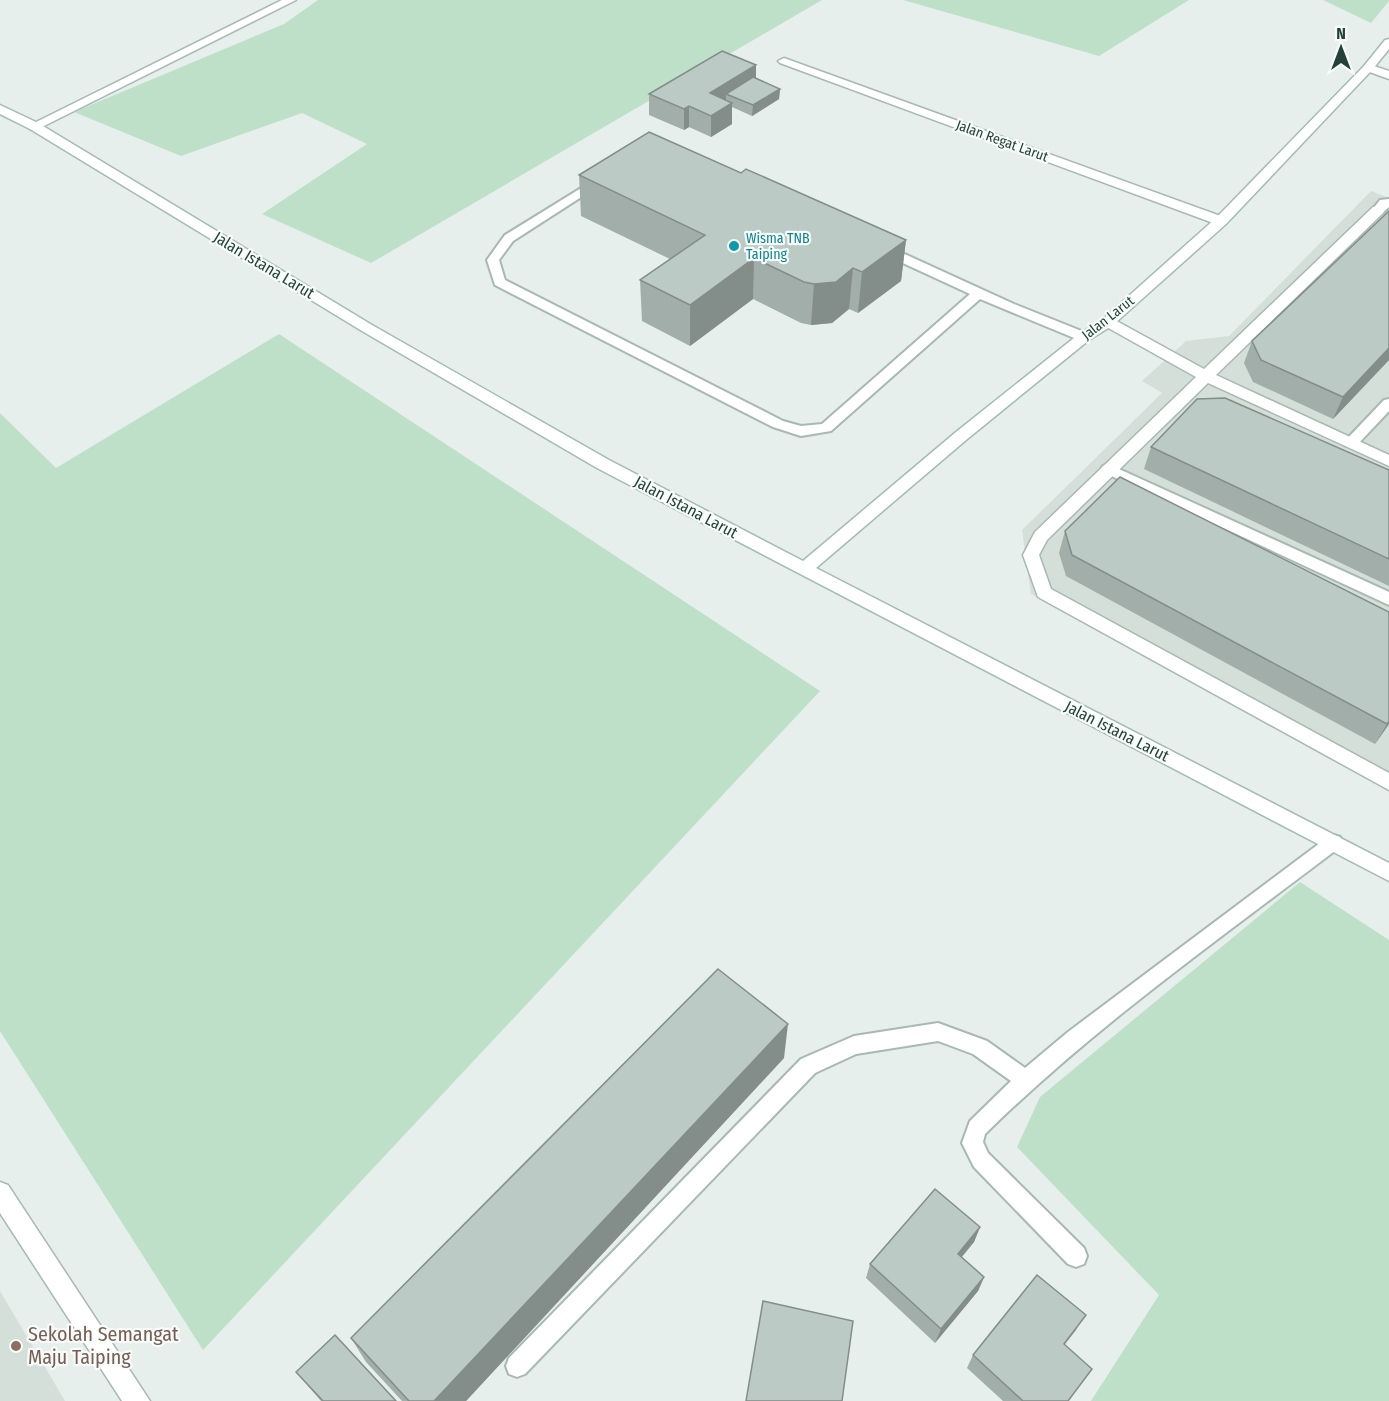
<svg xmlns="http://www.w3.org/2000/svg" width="1389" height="1401" font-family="'Fira Sans Condensed',sans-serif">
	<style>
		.built { fill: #d4dfda }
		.green { fill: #bfe0c8 }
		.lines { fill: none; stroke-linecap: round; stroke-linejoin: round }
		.service-casing { stroke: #a8b8b2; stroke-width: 4 }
		.minor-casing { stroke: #a8b8b2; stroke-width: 3 }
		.secondary-casing { stroke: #a4bbb3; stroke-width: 3 }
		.service { fill: #fff; fill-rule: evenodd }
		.minor { fill: #fff; fill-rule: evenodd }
		.secondary { fill: #fff; fill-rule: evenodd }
		.wall { fill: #a1aea9 }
		.shaded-wall { fill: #838d89 }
		.building { fill: #bbcac4; stroke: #838d89; stroke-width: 1.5 }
		.culture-dot { fill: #0f9aa8; stroke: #f7fbf9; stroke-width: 2 }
		.education-dot { fill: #8d6e63; stroke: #f7fbf9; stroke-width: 2 }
		.labels { text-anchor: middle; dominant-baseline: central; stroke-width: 4.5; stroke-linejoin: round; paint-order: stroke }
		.far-street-label { font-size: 14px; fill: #24423a; stroke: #f7fbf9 }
		.far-culture-label { font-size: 14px; fill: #0d838f; stroke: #f7fbf9; text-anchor: start }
		.street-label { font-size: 16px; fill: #24423a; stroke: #f7fbf9 }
		.near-education-label { font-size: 20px; fill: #785e54; stroke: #f7fbf9; text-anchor: start }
	</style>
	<rect width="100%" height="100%" fill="#e6efeb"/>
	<g class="built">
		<polygon points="1371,191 1389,198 1389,789 1031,594 1022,530 1162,393 1142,381 1186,341 1229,336"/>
		<polygon points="0,1291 65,1401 0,1401"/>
	</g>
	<g class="green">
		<polygon points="318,0 822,0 371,263 262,214 367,144 302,113 181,156 74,112 284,24"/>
		<polygon points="903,0 1189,0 1099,56"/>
		<polygon points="1323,0 1389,0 1389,1 1371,23"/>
		<polygon points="279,334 820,691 203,1350 0,1031 0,413 56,468"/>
		<polygon points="1300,882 1389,940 1389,1401 1091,1401 1159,1295 1017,1147 1040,1097"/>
	</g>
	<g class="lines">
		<g class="service-casing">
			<g id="service">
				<polygon points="599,177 605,181 603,183 513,241 499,260 505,280 783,421 801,426 822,424 970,294 879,252 877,249 879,246 887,246 1014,304 1089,334 1091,337 1084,341 1079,340 980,299 831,431 801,436 773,427 495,285 487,260 505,235"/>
				<polygon points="1389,199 1389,207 1382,213 1374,213 1372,210 1380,200"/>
				<polygon points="1389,399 1389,411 1356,446 1346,446 1344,443 1346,440 1384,400"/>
				<polygon points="1108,464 1389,592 1389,605 1103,472 1101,469 1103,466"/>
				<path d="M1334,835L1340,837L1343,842L1340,847C1219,939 1094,1027 985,1134L983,1142L988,1153L1084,1248L1087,1256L1084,1264L1076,1267L1068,1264L974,1167L962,1143L970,1121L1011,1081L973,1054L938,1041L856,1054L815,1073L525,1374L517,1377L509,1374L506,1366L509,1358L801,1059L854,1036L938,1023L987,1041L1025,1068L1068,1032L1328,837Z"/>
			</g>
		</g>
		<g class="minor-casing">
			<g id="minor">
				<polygon points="282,0 296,0 38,129 30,129 28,126"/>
				<polygon points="784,58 1226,218 1228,221 1221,225 1216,224 780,63 778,61"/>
				<polygon points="1368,64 1389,71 1389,79 1364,70 1364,66"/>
				<polygon points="1378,206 1383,207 1385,210 1383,213 1216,375 1389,455 1389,466 1208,383 1047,540 1039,555 1051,589 1389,773 1389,790 1038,597 1023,555 1035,532 1196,377 1103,325 1101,322 1103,319 1113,319 1204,369 1373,207"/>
				<polygon points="0,1182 8,1185 150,1401 122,1401 0,1213"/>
			</g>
		</g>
		<g class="secondary-casing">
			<polygon id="secondary" points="1389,39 1389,49 1372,70 1226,224 1113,325 1089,340 966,440 816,568 1389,863 1389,881 597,468 362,331 30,129 0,114 0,105 38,123 372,325 609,460 803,561 956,432 1079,334 1103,319 1216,218 1364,66 1385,40"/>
		</g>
		<use href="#service" class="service"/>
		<use href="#minor" class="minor"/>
		<use href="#secondary" class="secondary"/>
	</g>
	<g class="wall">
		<polygon points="756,78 780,89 779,99 752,116 732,107 732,124 711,137 689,127 684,130 649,115 649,94"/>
		<polygon points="741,173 906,240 901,281 858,313 849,309 832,323 811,325 801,323 753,299 690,346 642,321 640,280 670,259 581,216 579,175"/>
		<polygon points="1252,341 1389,360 1333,419 1253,382 1244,363"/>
		<polygon points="1151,447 1389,470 1389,586 1144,469"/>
		<polygon points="1065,531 1389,612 1389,724 1375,744 1066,576 1059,553"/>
		<polygon points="784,1058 466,1401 402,1401 366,1362 351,1338"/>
		<polygon points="980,1227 974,1242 962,1257 984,1277 978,1291 935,1343 866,1278 870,1264"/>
		<polygon points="1077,1329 1065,1344 1068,1401 1003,1401 967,1368 973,1355"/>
		<polygon points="296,1372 396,1401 321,1401"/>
	</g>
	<g class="shaded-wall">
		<polygon points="756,65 756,86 726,94 726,104 710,93"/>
		<polygon points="780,89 779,99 752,116 753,105"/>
		<polygon points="732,103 732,124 711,137 711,116"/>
		<polygon points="689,106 689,127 684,130 684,109"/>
		<polygon points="906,240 901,281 858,313 862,272"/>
		<polygon points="754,258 753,299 690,346 690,305"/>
		<polygon points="853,268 849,309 832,323 811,325 814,284"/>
		<polygon points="1389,348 1389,360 1333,419 1343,397"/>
		<polygon points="1389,721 1389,724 1375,744"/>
		<polygon points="788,1024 784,1058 466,1401 434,1401"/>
		<polygon points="980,1227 974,1242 952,1268 958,1254"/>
		<polygon points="984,1277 978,1291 935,1343 941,1329"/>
	</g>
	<g class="building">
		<polygon points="722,51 756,65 710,93 732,103 711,116 689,106 684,109 649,94"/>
		<polygon points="753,77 780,89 753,105 726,94"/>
		<polygon points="649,132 741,173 746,169 906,240 862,272 853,268 836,282 814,284 804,282 754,258 690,305 640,280 705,235 579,175"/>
		<polygon points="1389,211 1389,348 1343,397 1261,360 1252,341"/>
		<polygon points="1225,398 1389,470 1389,559 1151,447 1197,399"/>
		<polygon points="1120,477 1389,612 1389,721 1387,724 1072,555 1065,531"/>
		<polygon points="718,969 788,1024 434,1401 409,1401 351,1338"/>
		<polygon points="935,1189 980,1227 958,1254 984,1277 941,1329 870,1264"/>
		<polygon points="1037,1275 1086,1315 1064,1344 1092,1369 1068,1401 1023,1401 973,1355"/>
		<polygon points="763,1301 853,1321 842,1401 746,1401"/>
		<polygon points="335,1335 396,1401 323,1401 296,1372"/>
	</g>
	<circle class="culture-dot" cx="734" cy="246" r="6"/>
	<circle class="education-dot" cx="16" cy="1346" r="6"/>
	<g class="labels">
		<g class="far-street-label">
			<text transform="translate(1002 141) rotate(20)">Jalan Regat Larut</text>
			<text transform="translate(1108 318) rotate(-38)">Jalan Larut</text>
		</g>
		<g class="far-culture-label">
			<text x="746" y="238">Wisma TNB<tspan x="746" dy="16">Taiping</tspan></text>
		</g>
		<g class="street-label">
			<text transform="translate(264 265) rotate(31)">Jalan Istana Larut</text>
			<text transform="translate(686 507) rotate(28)">Jalan Istana Larut</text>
			<text transform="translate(1117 731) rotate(27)">Jalan Istana Larut</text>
		</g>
		<g class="near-education-label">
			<text x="28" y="1334">Sekolah Semangat<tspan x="28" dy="23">Maju Taiping</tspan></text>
		</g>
	</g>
	<g transform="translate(1341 48)" stroke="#f7fbf9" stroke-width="4.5" paint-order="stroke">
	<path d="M0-4.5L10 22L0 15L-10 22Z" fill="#24423a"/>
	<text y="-9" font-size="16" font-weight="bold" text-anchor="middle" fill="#24423a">N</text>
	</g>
</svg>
